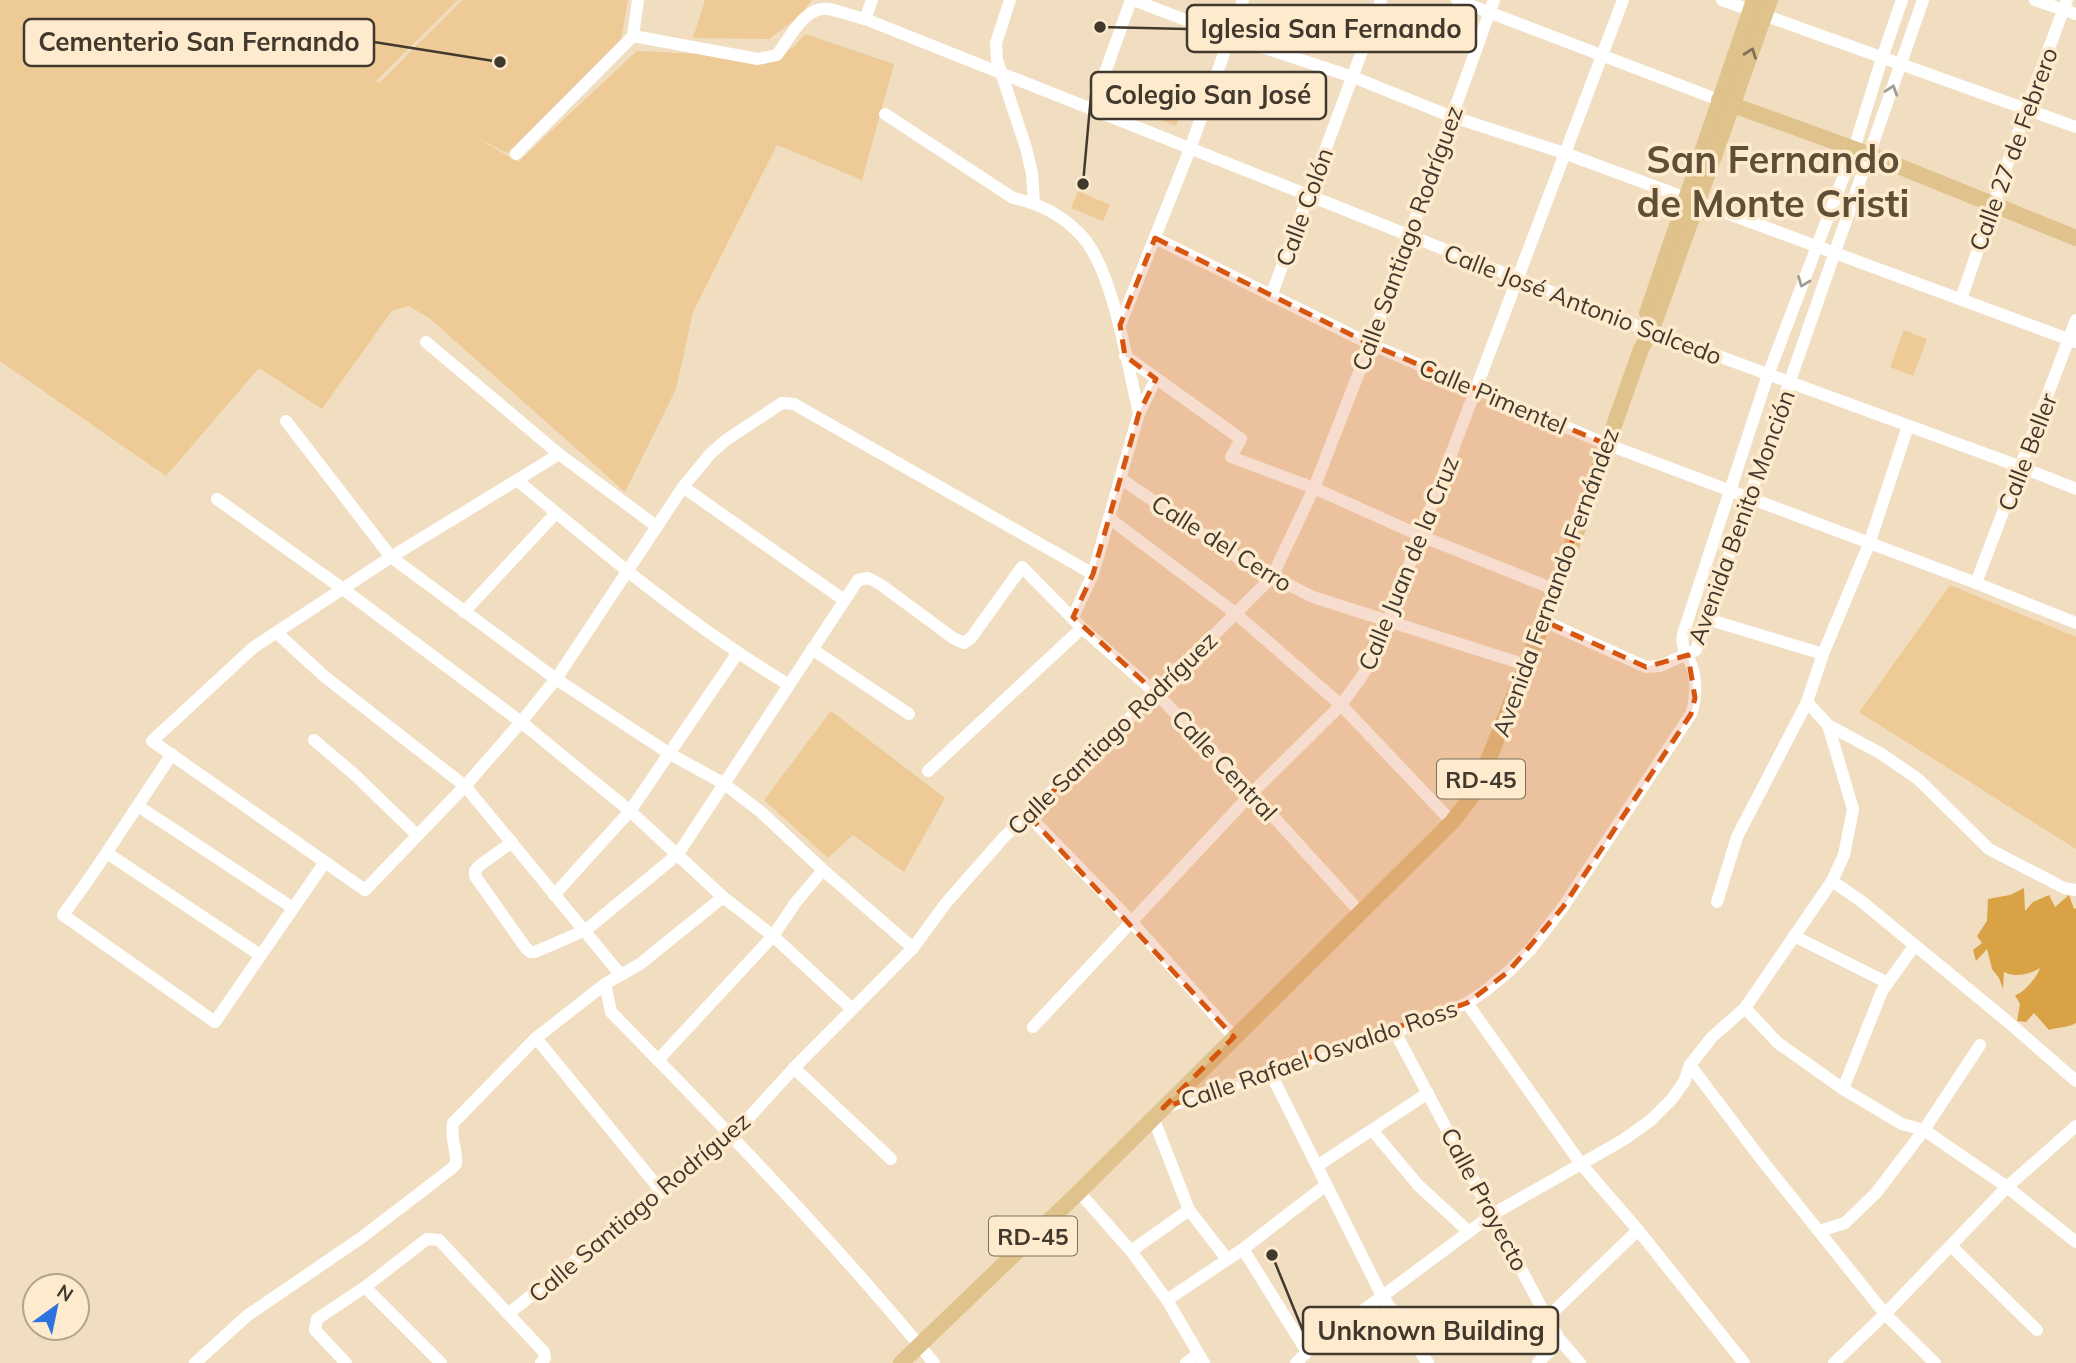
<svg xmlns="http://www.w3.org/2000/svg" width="2076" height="1363" font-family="Mulish,sans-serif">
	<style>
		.green { fill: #edca96 }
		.forest { fill: #d9a244 }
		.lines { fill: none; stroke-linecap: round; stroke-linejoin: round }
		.minor { stroke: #fff; stroke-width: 12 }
		.major { stroke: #e0c28c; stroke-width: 16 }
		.oneway { stroke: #817054 }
		.oneway2 { stroke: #a09c96 }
		.marked { fill: #d7560f; fill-opacity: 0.2; stroke: #d7560f; stroke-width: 5; stroke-dasharray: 14 9; stroke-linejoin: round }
		.labels { text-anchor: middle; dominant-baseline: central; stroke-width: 7; stroke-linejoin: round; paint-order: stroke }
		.shield { fill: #feebce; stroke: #7a6e5e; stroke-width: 2 }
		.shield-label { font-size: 23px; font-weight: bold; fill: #41392e }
		.street-label { font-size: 24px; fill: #41392e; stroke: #feebce }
		.town-label { font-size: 38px; font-weight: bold; fill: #5f4f36; stroke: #feebce }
		.leader { fill: none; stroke: #41392e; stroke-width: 2.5 }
		.callout-dot { fill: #41392e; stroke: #feebce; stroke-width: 2.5 }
		.callout { fill: #feebce; stroke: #41392e; stroke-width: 2.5 }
		.callout-label { font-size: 26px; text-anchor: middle; font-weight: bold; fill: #41392e }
	</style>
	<rect width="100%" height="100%" fill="#f1dec1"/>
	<g class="green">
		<polygon points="0,0 458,0 376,81 379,83 462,0 628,0 621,40 507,153 477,138 518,162 637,51 772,57 794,47 805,34 894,64 862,180 777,145 693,312 676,389 625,492 428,317 408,306 392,311 322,409 259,368 166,476 0,361"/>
		<polygon points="705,0 812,0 800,16 769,39 693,38"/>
		<polygon points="1168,75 1191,84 1176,126 1153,117"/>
		<polygon points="1078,191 1110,205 1103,221 1071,208"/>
		<polygon points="1904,330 1927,339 1913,376 1890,367"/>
		<polygon points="1950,585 2076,637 2076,849 1859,712"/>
		<polygon points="831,711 945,798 904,872 853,835 828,858 764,800"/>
	</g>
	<path class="forest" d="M2024,888L2025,911L2033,902L2049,895L2055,907L2069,895L2074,909L2076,908V1023C2068,1028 2058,1027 2049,1030L2034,1013L2026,1022L2017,1021L2020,1004L2015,995C2024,993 2037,977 2040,968C2031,974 2014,978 2004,972L2003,989L1999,978L1992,969L1987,949L1976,961L1973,950L1982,943L1977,936L1987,921L1988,899L2010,895Z"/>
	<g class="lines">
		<g class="minor">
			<polyline points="1010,0 996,43 997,60 1026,148 1032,173 1034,202"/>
			<polyline points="1133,0 1228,36 1353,77 1450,116 1564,153 2076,342"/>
			<polyline points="1457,0 1719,100"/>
			<polyline points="1722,0 2076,127"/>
			<polyline points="2035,0 2076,14"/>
			<polyline points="865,19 872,0"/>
			<path d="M633,36L758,59L777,55C789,39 805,5 828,9C840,11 853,16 865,19L1642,328L2021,467L2076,489"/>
			<polyline points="1092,109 1131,0"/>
			<path d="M885,114L1013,198C1037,203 1060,214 1078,232C1113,264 1127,366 1139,413"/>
			<polyline points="516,154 633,36 638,0"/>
			<polyline points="1155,238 1370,344 1606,444 1976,583 2076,623"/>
			<polyline points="1271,296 1381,0"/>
			<polyline points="1961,299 2026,110 2067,0"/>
			<polyline points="1120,325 1190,149 1243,0"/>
			<polyline points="426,342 559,454"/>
			<polyline points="1125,356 1241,439 1231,457 1314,488 1421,536 1556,590"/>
			<polyline points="286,421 391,557 556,679 670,754 723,783 761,812 823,870 913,948"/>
			<polyline points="1121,479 1244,562 1313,597 1526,665"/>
			<polyline points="517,480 559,454 656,526"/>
			<polyline points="683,487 844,600"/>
			<polyline points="217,499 343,589 521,722 630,811 723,897 773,936 852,1009"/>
			<polyline points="1109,518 1235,613 1341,705 1452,822"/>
			<polyline points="1976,583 2076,320"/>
			<polyline points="464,612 556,513"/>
			<polyline points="1073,617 1093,574 1139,413 1156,379"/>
			<polyline points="1707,619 1823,654"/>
			<polyline points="1544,621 1646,667 1660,666 1696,650 1923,0"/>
			<polyline points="277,633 324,676 465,786 620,974"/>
			<polyline points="812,649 909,714"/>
			<path d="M789,685C691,626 604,553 517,480L391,557L254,647L152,741L365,890L465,786L521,722L556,679L683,487L711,453L726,440L782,403L794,404L1093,574"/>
			<polyline points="1807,702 1828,725 1880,753 1918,779 1989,849 2064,888 2076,890"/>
			<polyline points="314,740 355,775 417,835"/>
			<polyline points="172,754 91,876 63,915 215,1022 325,862"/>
			<polyline points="928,771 1082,628"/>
			<polyline points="138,806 293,908"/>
			<polyline points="1028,815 1130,920 1234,1037"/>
			<polyline points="512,842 479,866 475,871 475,876 525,947 530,952 535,952 586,930 678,854 858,580 868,578 880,584 953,638 964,643 971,638 1022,567 1082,628 1156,693 1252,793 1360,912"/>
			<polyline points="107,853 260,955"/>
			<polyline points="1832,881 1861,901 2007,1021 2076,1081"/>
			<polyline points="554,895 630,811 737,654"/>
			<polyline points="1717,902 1737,837 1807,702 1823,654 1869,544 1908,426"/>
			<polyline points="1794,936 1888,983"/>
			<path d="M605,984L611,1012C723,1126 832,1239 934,1363"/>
			<polyline points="1467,1003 1581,1164 1623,1140 1651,1120 1672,1099 1684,1082 1690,1065 1712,1037 1745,1008 1832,881 1844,855 1853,809 1828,725"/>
			<polyline points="1745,1008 1778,1043 1843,1089 1902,1124 1924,1130 2007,1187 2076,1242"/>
			<polyline points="1033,1027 1252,793 1341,705 1362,676 1376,652 1388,621 1623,0"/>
			<polyline points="1395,1032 1547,1318 1560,1340 1580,1363"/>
			<polyline points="536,1038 662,1192"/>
			<polyline points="658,1060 773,936 796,902 823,870"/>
			<polyline points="1690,1065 1761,1159 1885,1314 1935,1363"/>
			<polyline points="794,1068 891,1159"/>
			<polyline points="1270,1072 1382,1296 1428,1363"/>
			<polyline points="1843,1089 1882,991 1915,945"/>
			<path d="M1166,1107L1395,1032L1467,1003L1485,991L1508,972L1530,950L1563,907L1691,714C1696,700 1697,681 1692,667C1688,654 1680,647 1683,634L1768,375L1854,149L1882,58L1902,0"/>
			<polyline points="1153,1117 1189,1210 1227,1259"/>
			<polyline points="1372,1130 1418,1185 1468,1231"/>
			<polyline points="1317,1166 1428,1093"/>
			<polyline points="1079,1192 1131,1251 1167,1300 1204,1363"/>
			<polyline points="1819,1231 1845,1223 1876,1193 1924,1130 1980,1045"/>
			<polyline points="1951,1246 2037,1330"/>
			<polyline points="1243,1249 1307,1352"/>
			<polyline points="1131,1251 1189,1210"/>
			<polyline points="365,1287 441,1363"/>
			<polyline points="1167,1300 1243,1249 1326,1185"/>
			<polyline points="508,1314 733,1135 794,1068 913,948 946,903 1005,836 1156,693 1272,577 1314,488 1370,344 1494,0"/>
			<polyline points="1547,1318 1638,1230"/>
			<path d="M195,1363L248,1315L361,1238L451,1169L456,1164C457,1150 450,1137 453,1123L536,1038L605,984L640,964L723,897"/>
			<polyline points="346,1363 315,1330 317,1319 365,1287 427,1239 439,1240 544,1352 545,1358 541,1363"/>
			<polyline points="1186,1363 1198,1354"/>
			<polyline points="1296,1363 1307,1352 1493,1214 1581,1164 1638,1230 1744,1363"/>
			<polyline points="1538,1363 1560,1340"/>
			<polyline points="1834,1363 1885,1314 2007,1187 2076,1126"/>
		</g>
		<g class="major">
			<polyline points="1719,100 1871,155 2076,238"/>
			<polyline points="1647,313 1754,0"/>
			<polyline points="901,1363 1079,1192 1452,822 1476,791 1556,590 1641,349 1651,332 1770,0"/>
		</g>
	</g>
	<defs><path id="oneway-chevron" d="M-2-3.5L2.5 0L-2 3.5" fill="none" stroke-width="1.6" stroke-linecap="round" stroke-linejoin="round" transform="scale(1.75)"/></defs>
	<use class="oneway" href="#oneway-chevron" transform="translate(1751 53) rotate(-70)"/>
	<g class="oneway2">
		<use href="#oneway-chevron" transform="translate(1892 90) rotate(-72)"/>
		<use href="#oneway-chevron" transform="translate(1803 282) rotate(111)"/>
	</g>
	<path class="marked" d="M1155,238L1370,344L1606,444L1544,621L1646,667L1688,655L1695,698L1691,714L1563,907L1508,972L1467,1003L1163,1108L1234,1037L1028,815L1156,693L1073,617L1093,574L1139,413L1156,379L1125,356L1120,325Z"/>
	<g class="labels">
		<g class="shield">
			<rect x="1437" y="759.5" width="88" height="39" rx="5"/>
			<rect x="989" y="1216.5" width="88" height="39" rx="5"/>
		</g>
		<g class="shield-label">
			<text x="1481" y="779">RD-45</text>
			<text x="1033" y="1236">RD-45</text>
		</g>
		<g class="street-label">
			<text transform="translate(2013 149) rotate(-70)">Calle 27 de Febrero</text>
			<text transform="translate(1304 207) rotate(-70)">Calle Colón</text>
			<text transform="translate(1407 238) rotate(-70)">Calle Santiago Rodríguez</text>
			<text transform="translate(1583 304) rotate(21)">Calle José Antonio Salcedo</text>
			<text transform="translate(1493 396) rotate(23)">Calle Pimentel</text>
			<text transform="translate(2027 452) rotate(-69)">Calle Beller</text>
			<text transform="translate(1741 517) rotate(-70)">Avenida Benito Monción</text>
			<text transform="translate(1222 543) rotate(32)">Calle del Cerro</text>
			<text transform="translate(1408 563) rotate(-68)">Calle Juan de la Cruz</text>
			<text transform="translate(1555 582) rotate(-70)">Avenida Fernando Fernández</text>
			<text transform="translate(1112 733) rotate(-44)">Calle Santiago Rodríguez</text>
			<text transform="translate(1225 765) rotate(47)">Calle Central</text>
			<text transform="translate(1319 1054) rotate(-19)">Calle Rafael Osvaldo Ross</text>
			<text transform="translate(1485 1199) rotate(62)">Calle Proyecto</text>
			<text transform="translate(639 1207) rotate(-40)">Calle Santiago Rodríguez</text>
		</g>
		<g class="town-label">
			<text x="1773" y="159">San Fernando<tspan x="1773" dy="44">de Monte Cristi</tspan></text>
		</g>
	</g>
	<path class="leader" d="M1100 27L1187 29M500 62L374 42M1083 184L1091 95M1272 1255L1303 1331"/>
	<g class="callout-dot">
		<circle cx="1100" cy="27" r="7"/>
		<circle cx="500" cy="62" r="7"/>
		<circle cx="1083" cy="184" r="7"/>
		<circle cx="1272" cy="1255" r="7"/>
	</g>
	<g class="callout">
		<rect x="1187" y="5" width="289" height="47" rx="7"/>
		<rect x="24" y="19" width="350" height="47" rx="7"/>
		<rect x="1091" y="72" width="235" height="47" rx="7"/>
		<rect x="1303" y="1307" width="255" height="47" rx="7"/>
	</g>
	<g class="callout-label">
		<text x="1331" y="38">Iglesia San Fernando</text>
		<text x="199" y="51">Cementerio San Fernando</text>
		<text x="1208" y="104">Colegio San José</text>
		<text x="1431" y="1340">Unknown Building</text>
	</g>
	<g transform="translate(56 1307) rotate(33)"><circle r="33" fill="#feebce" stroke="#b2a48e" stroke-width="2"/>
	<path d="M0-5L12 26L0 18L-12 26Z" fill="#2c73df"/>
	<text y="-10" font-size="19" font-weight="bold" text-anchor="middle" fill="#41392e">N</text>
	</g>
</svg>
